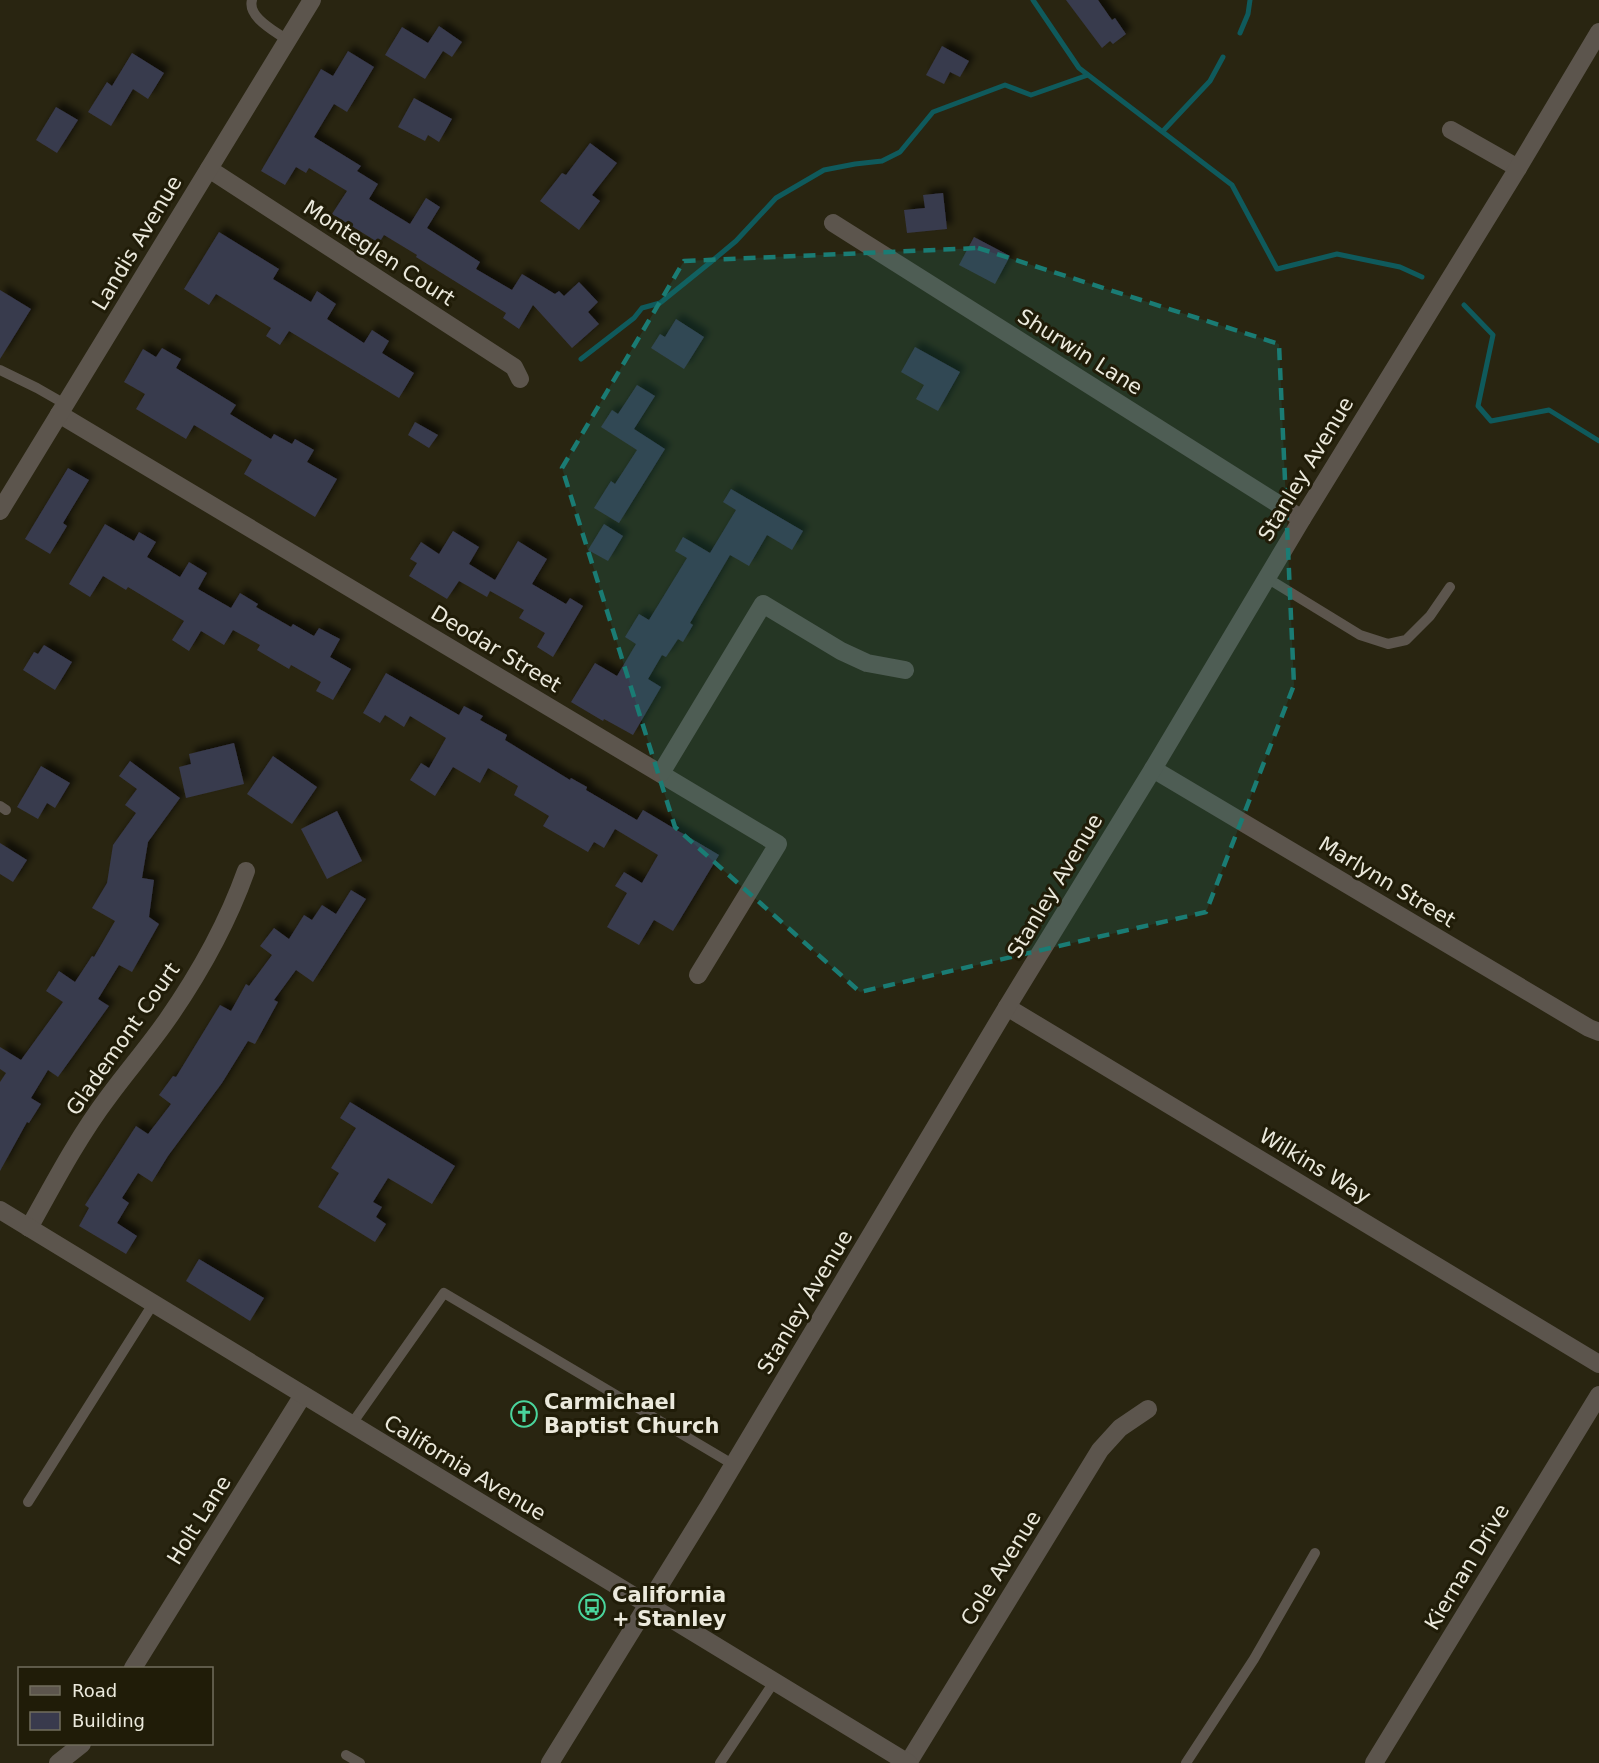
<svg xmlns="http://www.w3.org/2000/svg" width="1599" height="1763" font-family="'DejaVu Sans',sans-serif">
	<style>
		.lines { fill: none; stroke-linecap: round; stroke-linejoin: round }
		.stream { stroke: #0f5a5c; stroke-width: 5 }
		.building { fill: #393a4d; filter: url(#shadow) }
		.service { stroke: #5c554d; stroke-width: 10 }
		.minor { stroke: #5c554d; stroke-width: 18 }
		.tertiary { stroke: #5c554d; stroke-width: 18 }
		.marked { fill: #1a7c74; fill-opacity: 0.2; stroke: #1a7c74; stroke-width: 4.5; stroke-dasharray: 12 8; stroke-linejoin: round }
		.labels { text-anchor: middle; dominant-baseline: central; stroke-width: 6; stroke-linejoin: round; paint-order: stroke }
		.street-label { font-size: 21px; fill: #ebe9dc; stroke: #201c08 }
		.poi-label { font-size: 21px; font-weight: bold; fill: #ebe9dc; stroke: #201c08; text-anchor: start }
	</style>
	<defs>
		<filter id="shadow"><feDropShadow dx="5.5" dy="-5.5" stdDeviation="3" flood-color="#0009"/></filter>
	</defs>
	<rect width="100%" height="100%" fill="#292511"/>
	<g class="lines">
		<g class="stream">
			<polyline points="1033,0 1079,68 1232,185 1277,269 1337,254 1400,267 1422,277"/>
			<polyline points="1240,33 1248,14 1250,0"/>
			<polyline points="1163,131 1210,81 1223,57"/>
			<polyline points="1464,305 1493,335 1478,406 1491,421 1549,410 1599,441"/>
			<polyline points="581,359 634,318 642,308 660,303 712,261 736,241 776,198 824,170 855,164 882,161 900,152 933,112 1005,85 1031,95 1088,75"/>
		</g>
	</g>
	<g class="building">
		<polygon points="1066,0 1098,0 1112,20 1115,18 1126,34 1113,44 1110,41 1102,48"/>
		<polygon points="439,26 462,42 452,57 443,51 425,79 385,55 402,27 428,43"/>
		<polygon points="942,46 969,61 960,77 950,72 944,84 926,75"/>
		<polygon points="348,51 374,67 347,112 334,104 314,137 361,166 357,171 378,184 369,199 410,224 426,198 440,207 427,228 480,262 476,269 512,290 522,274 555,294 559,291 564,296 579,282 598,302 588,312 599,324 572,348 533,305 519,329 503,318 506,313 416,257 417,255 384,235 379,243 332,214 347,191 309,168 306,173 296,167 285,185 261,171 321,69 333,76"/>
		<polygon points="132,53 164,73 148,99 133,89 111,126 88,112 107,82 112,86"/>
		<polygon points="414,98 452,119 439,142 428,135 425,141 398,127"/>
		<polygon points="56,107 78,120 57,153 36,140"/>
		<polygon points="590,143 617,163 592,195 600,201 579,230 540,201 562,173 566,175"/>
		<polygon points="943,193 947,229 907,233 904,210 925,208 923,195"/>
		<polygon points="219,232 279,269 273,279 311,302 317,291 336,304 327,319 364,343 372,330 389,341 382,353 414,373 399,398 289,331 280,345 266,336 271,328 216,294 209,305 184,289"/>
		<polygon points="974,237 1010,256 995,284 959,265"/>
		<polygon points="0,290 31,309 0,359"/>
		<polygon points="676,319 704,337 684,369 651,348 660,334 665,337"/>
		<polygon points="915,347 960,372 938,411 916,399 924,385 901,372"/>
		<polygon points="162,348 181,359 176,368 236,405 230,414 271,439 274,434 292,444 295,439 314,450 307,462 337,479 315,517 244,474 252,460 194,425 186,439 136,409 145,394 124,382 143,349 156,357"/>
		<polygon points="637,385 655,396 634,429 665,449 619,523 594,508 611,481 615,484 637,450 601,427 612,410 618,414"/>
		<polygon points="415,422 438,435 429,448 408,435"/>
		<polygon points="68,468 89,480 63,523 67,526 50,554 25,539"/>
		<polygon points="731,489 803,531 792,550 767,535 749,566 730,555 690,623 693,625 683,642 678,639 666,657 662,655 648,679 661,687 633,735 604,719 603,721 571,702 595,663 617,676 636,644 625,637 639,614 649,620 687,558 675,551 683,537 710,553 736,510 723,502"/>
		<polygon points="105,524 134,541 139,532 156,542 147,557 180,577 189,562 207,573 198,589 231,608 240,593 258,604 256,607 291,627 293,624 314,636 319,628 340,639 330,657 351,669 333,700 316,691 321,682 291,665 289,669 257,650 260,645 233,630 224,645 201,631 189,651 172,640 184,621 128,587 126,590 103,576 90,597 69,584"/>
		<polygon points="604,524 623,536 608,561 588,550"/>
		<polygon points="453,531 479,547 469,564 495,580 518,541 547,559 532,584 566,604 570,598 583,606 553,657 537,647 545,633 519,618 524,610 490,591 487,597 459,581 447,599 409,576 417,563 410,559 421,542 439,554"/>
		<polygon points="44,645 72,662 55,690 23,670 34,652 38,654"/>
		<polygon points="386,673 459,715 464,706 483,716 480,720 507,735 505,740 570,780 571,778 587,787 586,790 637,820 643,810 719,855 673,931 654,920 639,945 607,927 627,893 615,886 624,872 642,883 658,855 615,829 604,848 594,842 588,852 543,826 549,816 514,795 518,786 488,768 480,783 453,767 435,796 410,780 421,763 429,768 446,738 410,716 404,727 385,715 380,723 363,713"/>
		<polygon points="234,743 244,784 186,798 179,767 191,764 189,754"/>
		<polygon points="273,756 317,787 292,824 247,794"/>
		<polygon points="130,761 180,798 148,842 142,878 154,880 149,917 159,924 132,972 119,965 98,999 109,1006 58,1077 48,1070 31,1098 41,1104 29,1123 27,1122 0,1171 0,1082 6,1073 0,1069 0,1047 21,1060 63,1002 46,991 59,971 75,982 92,956 94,957 115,921 92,908 107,883 113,845 136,813 125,805 137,789 119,776"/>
		<polygon points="41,766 70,783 55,808 47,803 38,819 17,807"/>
		<polygon points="337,811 362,861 327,879 301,829"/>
		<polygon points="0,843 27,860 13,882 0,874"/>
		<polygon points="351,890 366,899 313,982 296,970 274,1000 278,1002 255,1044 248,1041 222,1083 168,1156 152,1182 138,1173 122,1198 129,1203 117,1223 137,1236 126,1254 79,1226 89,1208 85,1205 136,1126 148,1134 171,1104 159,1095 173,1076 176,1077 220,1005 231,1011 246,984 249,986 272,955 260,946 274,928 289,939 304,915 312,920 322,905 336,914"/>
		<polygon points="350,1102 455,1166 432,1204 388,1178 373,1202 382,1207 376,1217 386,1224 375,1242 318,1207 339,1173 331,1168 356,1128 340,1118"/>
		<polygon points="199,1259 264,1298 250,1321 186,1281"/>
	</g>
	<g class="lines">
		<g class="service">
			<path d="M252,0C247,17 275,31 287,40"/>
			<polyline points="0,370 37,388 65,404"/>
			<polyline points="1267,578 1360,635 1388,644 1406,640 1430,616 1450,587"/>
			<polyline points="0,806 6,810"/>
			<polyline points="351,1425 444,1293 734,1465"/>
			<polyline points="28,1502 153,1304"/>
			<polyline points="346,1755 360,1763"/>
			<polyline points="720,1763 774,1682"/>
			<polyline points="1186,1763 1254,1659 1315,1553"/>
		</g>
		<g class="minor">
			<polyline points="1451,130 1518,168"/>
			<polyline points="209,169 497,356 514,367 520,379"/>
			<polyline points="833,223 1302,519"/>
			<polyline points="59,414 778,844 698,975"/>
			<polyline points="1153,769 1589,1028 1599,1032"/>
			<polyline points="661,773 763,604 841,651 867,663 905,670"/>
			<polyline points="1007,1007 1599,1364"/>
			<path d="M29,1228C54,1183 78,1137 109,1096C128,1070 149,1046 167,1020C199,974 227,924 246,871"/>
			<polyline points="133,1668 303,1395"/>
			<polyline points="58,1763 82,1744"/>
			<polyline points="908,1763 1100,1450 1120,1428 1148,1409"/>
			<polyline points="1374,1763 1599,1395"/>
		</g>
		<g class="tertiary">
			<polyline points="0,511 312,0"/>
			<polyline points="0,1210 908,1763"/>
			<polyline points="550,1763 710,1504 1007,1007 1153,769 1302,519 1518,168 1599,32"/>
		</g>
	</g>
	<path class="marked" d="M978,248L1279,344L1294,685L1206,912L860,992L675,827L562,468L684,261Z"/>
	<defs>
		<g id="church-ring" transform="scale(1.35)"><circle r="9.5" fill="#201c08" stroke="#4ad49c" stroke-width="1.5"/><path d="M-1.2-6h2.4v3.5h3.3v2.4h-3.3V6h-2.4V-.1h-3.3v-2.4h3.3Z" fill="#4ad49c"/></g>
		<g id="bus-ring" transform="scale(1.35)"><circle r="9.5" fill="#201c08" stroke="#4ad49c" stroke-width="1.5"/><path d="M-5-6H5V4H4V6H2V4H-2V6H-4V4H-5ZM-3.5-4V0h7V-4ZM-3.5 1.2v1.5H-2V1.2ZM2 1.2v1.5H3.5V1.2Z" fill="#4ad49c"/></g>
	</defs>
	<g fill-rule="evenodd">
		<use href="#church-ring" x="524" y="1414"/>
		<use href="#bus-ring" x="592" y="1607"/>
	</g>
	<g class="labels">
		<g class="street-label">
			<text transform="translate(137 243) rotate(-59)">Landis Avenue</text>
			<text transform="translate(379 253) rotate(33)">Monteglen Court</text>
			<text transform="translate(1080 352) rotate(32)">Shurwin Lane</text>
			<text transform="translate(1306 469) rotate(-59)">Stanley Avenue</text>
			<text transform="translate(496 649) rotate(31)">Deodar Street</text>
			<text transform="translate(1387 882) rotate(31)">Marlynn Street</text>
			<text transform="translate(1055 886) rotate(-59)">Stanley Avenue</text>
			<text transform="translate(123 1039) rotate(-55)">Glademont Court</text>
			<text transform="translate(1315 1166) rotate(31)">Wilkins Way</text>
			<text transform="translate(805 1302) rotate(-59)">Stanley Avenue</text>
			<text transform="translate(465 1468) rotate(31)">California Avenue</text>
			<text transform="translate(199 1520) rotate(-58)">Holt Lane</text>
			<text transform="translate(1467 1567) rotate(-59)">Kiernan Drive</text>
			<text transform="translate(1001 1568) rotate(-58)">Cole Avenue</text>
		</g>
		<g class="poi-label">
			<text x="544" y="1402">Carmichael<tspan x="544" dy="24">Baptist Church</tspan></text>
			<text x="612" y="1595">California<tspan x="612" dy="24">+ Stanley</tspan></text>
		</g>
	</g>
	<rect x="18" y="1667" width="195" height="78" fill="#201c08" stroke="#716e5d" stroke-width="1.5"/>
	<rect x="30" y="1686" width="30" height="9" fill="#5c554d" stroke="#716e5d" stroke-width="1.5"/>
	<text x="72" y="1697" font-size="18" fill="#ebe9dc">Road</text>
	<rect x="30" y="1712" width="30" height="18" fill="#393a4d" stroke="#716e5d" stroke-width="1.5"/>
	<text x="72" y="1727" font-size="18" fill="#ebe9dc">Building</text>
</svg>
